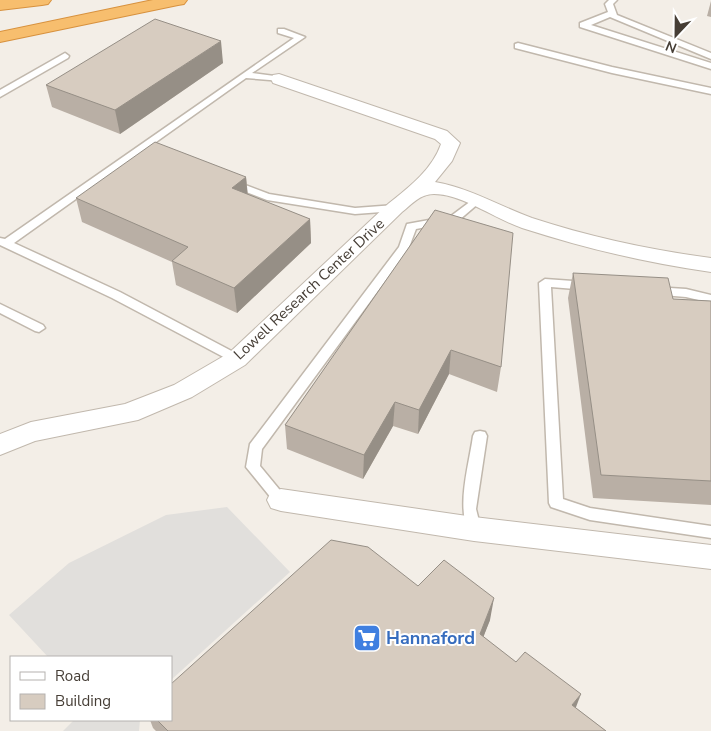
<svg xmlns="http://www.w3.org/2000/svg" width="711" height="731" font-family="'Nunito Sans',sans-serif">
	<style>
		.parking { fill: #e1dfdc }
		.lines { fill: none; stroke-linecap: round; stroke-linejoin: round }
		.service-casing { stroke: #c1b8ad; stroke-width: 3 }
		.minor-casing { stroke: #c1b8ad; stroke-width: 2 }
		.motorway-casing { stroke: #d7913e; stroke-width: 2 }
		.service { fill: #fff; fill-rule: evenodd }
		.minor { fill: #fff; fill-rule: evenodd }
		.motorway { fill: #f7be6e; fill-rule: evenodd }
		.wall { fill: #b9afa5 }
		.shaded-wall { fill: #968f86 }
		.building { fill: #d7ccc0; stroke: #968f86 }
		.labels { text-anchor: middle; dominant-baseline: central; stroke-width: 4; stroke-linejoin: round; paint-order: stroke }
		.street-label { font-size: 15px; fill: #463e36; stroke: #fff }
		.near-shop-label { font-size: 18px; font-weight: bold; fill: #366cbe; stroke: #fff; text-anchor: start }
	</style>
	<rect width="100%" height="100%" fill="#f3eee7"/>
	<g class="parking">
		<polygon points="227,507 290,572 171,680 171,657 48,657 9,615 69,563 166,515"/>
		<polygon points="74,720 140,720 139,731 63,731"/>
	</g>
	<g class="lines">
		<g class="service-casing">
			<g id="service">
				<polygon points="609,0 617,0 613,4 617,15 711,53 711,59 610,17 591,25 711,63 711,69 580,27 580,23 608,12 605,4"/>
				<polygon points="278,29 284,29 305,37 252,73 282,77 282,81 246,78 14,243 120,292 241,356 243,359 241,362 233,362 112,298 0,245 0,238 5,239 294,38 278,33"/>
				<polygon points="518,43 612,67 711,88 711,94 612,73 515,48 515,44"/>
				<polygon points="65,53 69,56 68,58 0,97 0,90"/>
				<polygon points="232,180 269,194 355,208 395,205 400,208 395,211 355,214 267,200 228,185 227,183"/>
				<polygon points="475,198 480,201 479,203 458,221 416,229 408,250 262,449 260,466 288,500 286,504 281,506 276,504 246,467 250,444 399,247 407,224 451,216"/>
				<polygon points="545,279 587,282 593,286 587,290 551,287 563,499 590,508 711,526 711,538 590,520 551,507 549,503 539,283"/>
				<polygon points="654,287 686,289 711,295 711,303 686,297 650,294 648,291"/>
				<polygon points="0,304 43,325 45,328 39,332 35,331 0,313"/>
				<path d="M480,431L485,432L487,436L476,509L481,529L479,533L474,535L469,533C456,506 469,465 473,436L475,432Z"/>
			</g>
		</g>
		<g class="minor-casing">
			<g id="minor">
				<path d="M279,74L447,131L460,143L452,161L435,182C470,188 499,206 532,218C590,237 650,250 711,258V272C647,263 584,248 522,228C495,219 462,194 434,194C420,194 412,204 402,212L245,365L192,397L138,420L35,441L0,455V434L31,422L125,404L174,385L229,353L388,204C408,188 432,170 441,144L435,139L273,83L271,79L273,75Z"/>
				<polygon points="281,489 474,517 711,545 711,569 474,541 281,511 271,508 267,500 271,492"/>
			</g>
		</g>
		<g class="motorway-casing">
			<g id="motorway">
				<polygon points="0,0 51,0 48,4 42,5 0,10"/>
				<polygon points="153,0 187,0 184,4 178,5 0,42 0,32"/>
			</g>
		</g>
		<use href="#service" class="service"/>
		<use href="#minor" class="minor"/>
		<use href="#motorway" class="motorway"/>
	</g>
	<g class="wall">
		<polygon points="711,1 711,17 707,16"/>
		<polygon points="223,63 120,134 52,107 46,85"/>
		<polygon points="246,177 248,195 310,219 311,243 237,313 176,285 172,262 82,222 76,198"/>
		<polygon points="435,210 501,367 497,392 449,374 418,434 393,426 363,479 287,449 285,425"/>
		<polygon points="573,273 673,299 711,301 711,505 593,498 568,298"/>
		<polygon points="418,586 490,620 483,637 606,731 156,731 153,728 150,720 171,720"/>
	</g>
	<g class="shaded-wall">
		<polygon points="221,41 223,63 120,134 115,110"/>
		<polygon points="246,177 248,201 232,188"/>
		<polygon points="310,219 311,243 237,313 234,288"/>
		<polygon points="451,350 449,374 418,434 419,410"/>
		<polygon points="395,402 393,426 363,479 364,455"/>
		<polygon points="494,598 490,620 476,656 480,634"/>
		<polygon points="581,694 573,715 572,705"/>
	</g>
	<g class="building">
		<polygon points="155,19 221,41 115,110 46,85"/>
		<polygon points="155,142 246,177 232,188 310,219 234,288 172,261 188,247 76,198"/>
		<polygon points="435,210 513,233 501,367 451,350 419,410 395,402 364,455 285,425"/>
		<polygon points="573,273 668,278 673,299 711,301 711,481 601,475"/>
		<polygon points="331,540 368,547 418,586 444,560 494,598 480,634 516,662 525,652 581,694 572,705 606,731 168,731 157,720 171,720 171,684"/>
	</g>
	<defs>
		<g id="supermarket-square" transform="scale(1.4375)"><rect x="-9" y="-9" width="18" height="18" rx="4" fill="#3f7fe0" stroke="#fff"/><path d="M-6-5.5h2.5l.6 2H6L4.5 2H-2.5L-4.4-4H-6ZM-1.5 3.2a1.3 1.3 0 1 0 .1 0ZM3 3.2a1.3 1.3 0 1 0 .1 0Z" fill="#fff"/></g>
	</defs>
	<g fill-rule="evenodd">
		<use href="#supermarket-square" x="367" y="638"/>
	</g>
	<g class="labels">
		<g class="street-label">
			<text transform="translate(309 289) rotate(-43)">Lowell Research Center Drive</text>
		</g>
		<g class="near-shop-label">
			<text x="386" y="638">Hannaford</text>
		</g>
	</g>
	<rect x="10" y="656" width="162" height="65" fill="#ffffff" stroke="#b5b2af"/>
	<rect x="20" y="672" width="25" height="8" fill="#ffffff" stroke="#b5b2af"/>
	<text x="55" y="681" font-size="15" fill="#463e36">Road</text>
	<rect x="20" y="694" width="25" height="15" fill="#d7ccc0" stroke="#b5b2af"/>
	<text x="55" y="706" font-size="15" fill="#463e36">Building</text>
	<g transform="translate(676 35) rotate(202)" stroke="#ffffff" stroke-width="4" paint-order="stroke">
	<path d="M0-4L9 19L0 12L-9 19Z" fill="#463e36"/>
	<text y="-8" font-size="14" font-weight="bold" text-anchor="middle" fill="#463e36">N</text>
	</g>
</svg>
